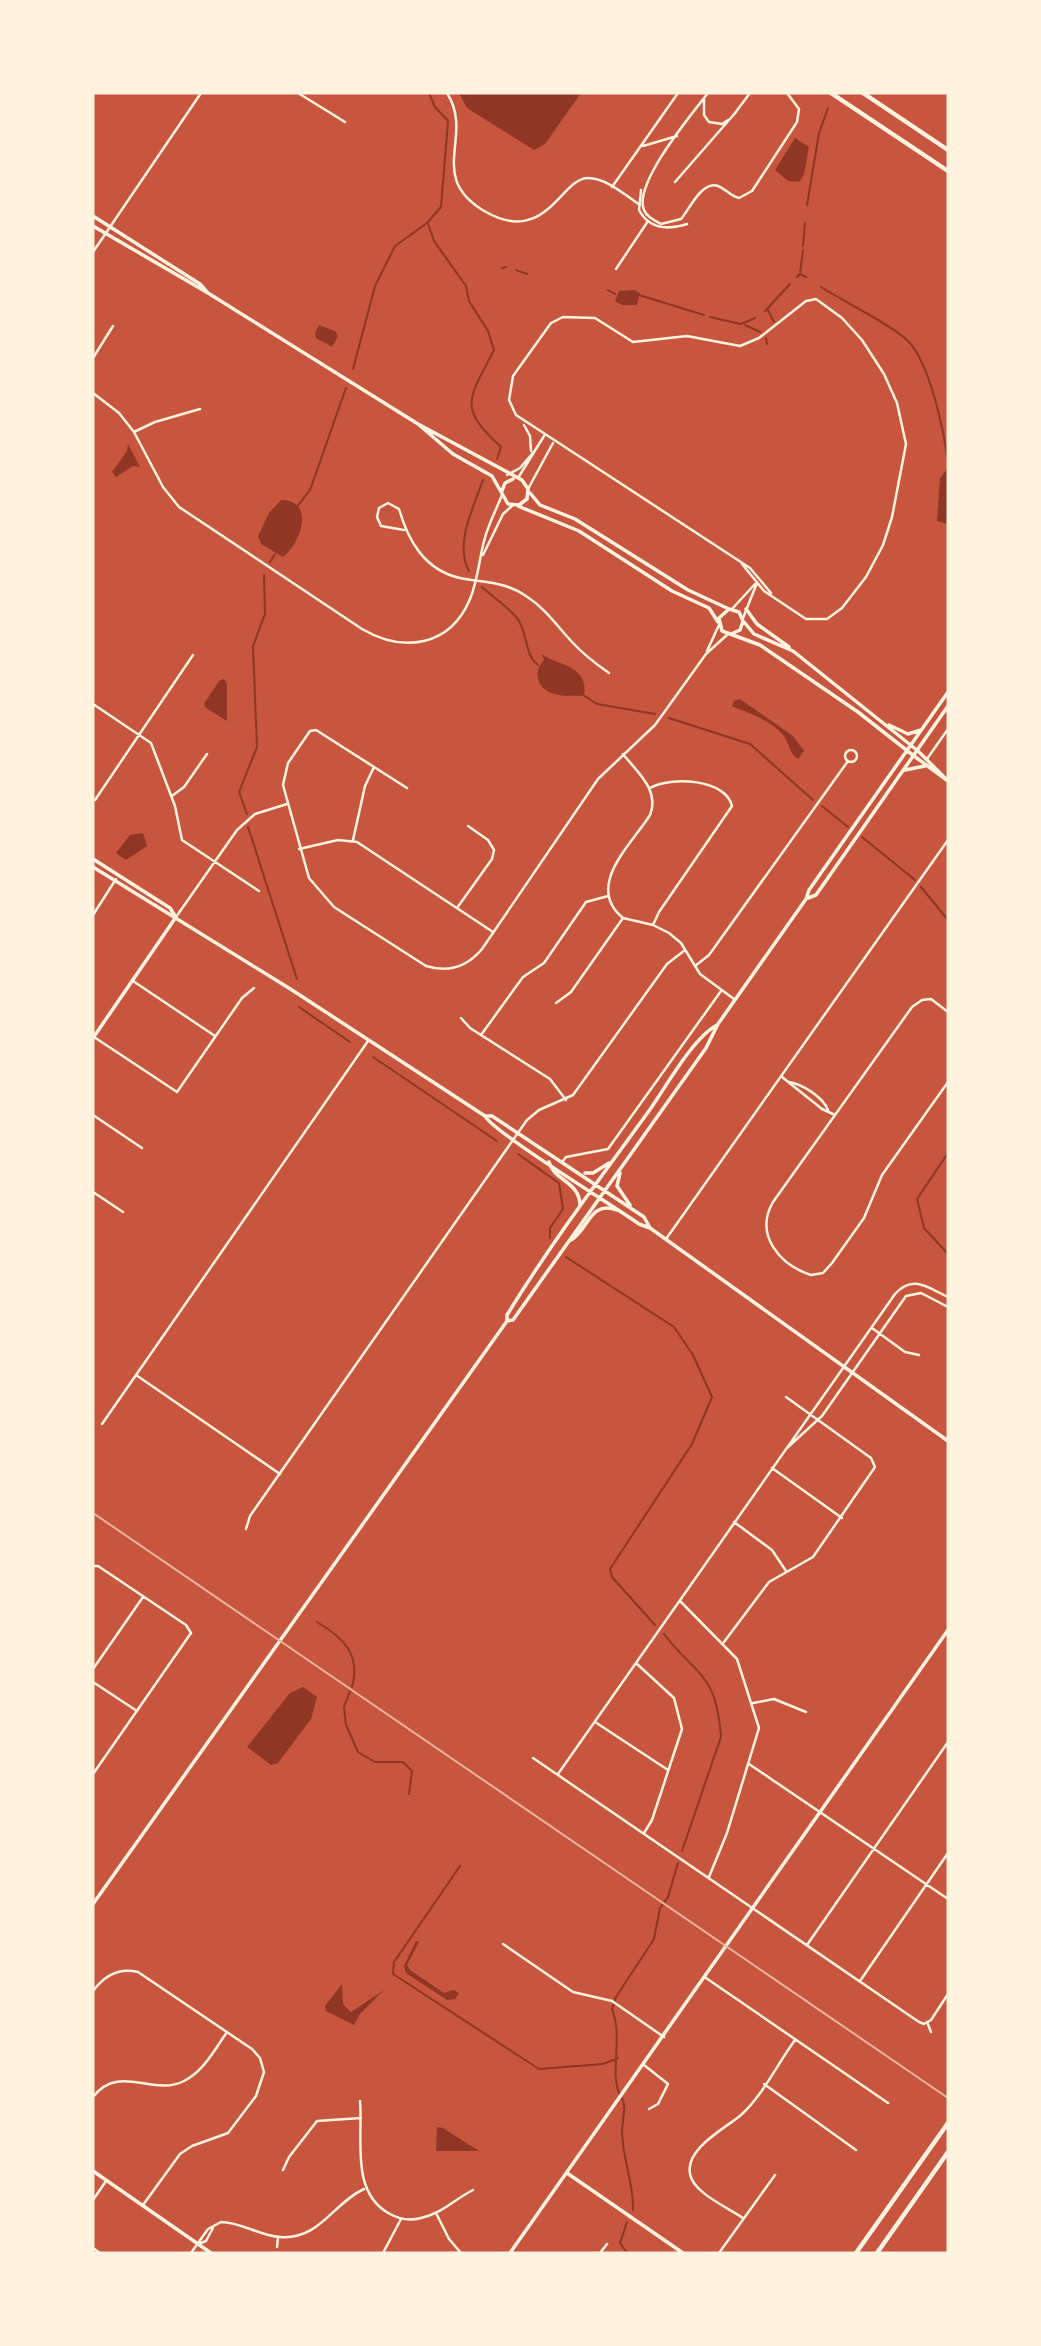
<svg xmlns="http://www.w3.org/2000/svg" width="1041" height="2346" font-family="Signika,sans-serif">
	<style>
		.water { fill: #8f3625 }
		.lines { fill: none; stroke-linecap: round; stroke-linejoin: round }
		.stream { stroke: #8f3625; stroke-width: 2 }
		.minor { stroke: #fff3e0; stroke-width: 2.5 }
		.tertiary { stroke: #fff3e0; stroke-width: 3.5 }
		.secondary { stroke: #fff3e0; stroke-width: 3.5 }
		.motorway { stroke: #fff3e0; stroke-width: 4.5 }
		.rail { stroke: #e9b49f; stroke-width: 2 }
	</style>
	<rect width="100%" height="100%" fill="#c8553d"/>
	<!-- water -->
	<path class="water" d="M459,93H581L545,144L534,150L467,108Z
		M795,138L809,147C806,158 807,174 799,182L788,181L775,170Z
		M634,290L640,293L637,305H622L615,301L619,291Z
		M319,325L335,331L338,336L332,347L316,338L315,333Z
		M128,444L140,467L133,466L116,477L112,472L127,451Z
		M948,468V524L937,521L940,478Z
		M281,500C315,500 302,542 283,557L261,544L258,536L269,513Z
		M542,654C560,667 589,665 584,696C575,695 564,697 555,694C537,690 532,672 544,660Z
		M224,679L227,684V721L206,708L204,704L219,681Z
		M740,699L793,736L804,751L798,759C789,754 790,743 783,735C769,719 750,714 732,706L734,701Z
		M143,833L147,846L126,860L116,853L130,835Z
		M303,1687L317,1697L311,1719L278,1763L271,1765L247,1747L290,1693Z
		M416,1941L419,1942L407,1965L410,1970L444,1993L454,1990L459,1993L455,1999L447,2000L406,1973L404,1966Z
		M342,1984L343,2004L351,2012L384,1990L360,2014L354,2025L326,2011L325,2006Z
		M437,2127L443,2128L479,2151H436Z"/>
	<g class="lines">
		<!-- stream -->
		<path class="stream" d="M807,205L819,133L828,108
			M428,224L434,241L466,286L469,301L488,331L494,350C469,399 457,407 501,447L497,459
			M803,246L805,223
			M502,268L506,267
			M516,270L527,274
			M800,274L803,250
			M797,277L800,274L806,277
			M821,287C841,300 894,326 908,341C930,363 944,432 948,462
			M608,290L615,294
			M639,295L704,315
			M768,310L774,322
			M765,311L790,284
			M710,317L741,324L755,318
			M745,325L760,332
			M766,338L767,344
			M353,369L375,286L395,246L427,223L441,207L448,121L435,107L429,93
			M296,508L310,490L346,388
			M270,562L275,554
			M469,571C454,544 474,506 483,480
			M482,587C493,597 508,607 517,618C528,632 524,655 538,665
			M583,695L597,704L655,714
			M669,718L750,744L813,800
			M822,806L848,827
			M247,814L239,792L257,747L253,646L265,614L264,575
			M248,827L297,979
			M862,837L915,880
			M921,887L948,920
			M299,1007L350,1042
			M373,1057L497,1141
			M948,1153L917,1199L924,1228L948,1254
			M518,1154L559,1183L563,1209L550,1228V1238
			M566,1257L674,1327L693,1355L712,1397L692,1444L610,1569L612,1577L655,1625
			M317,1622C344,1638 361,1655 352,1687
			M664,1634C698,1678 716,1672 721,1737L682,1851
			M350,1691L344,1707L346,1725L358,1752L375,1762H403L412,1771L409,1794
			M460,1866L394,1962L393,1974L539,2069L603,2064L618,2058
			M619,2093C610,2071 623,2037 612,2009L616,1997L654,1939L660,1908L668,1897L678,1863
			M622,2098C627,2107 622,2121 622,2131C622,2158 634,2183 633,2210
			M627,2222L620,2243L627,2253"/>
		<!-- minor -->
		<path class="minor" d="M298,93L345,122
			M447,93C475,137 425,177 486,212C546,246 561,178 588,178C606,178 625,195 640,205
			M708,93C691,115 633,184 644,210C647,217 654,220 661,224L681,219C689,210 702,180 718,186C726,189 730,196 739,198L752,191L797,122L799,109L787,93
			M704,99V115L709,122L722,124L728,120
			M735,113L750,93
			M643,146L677,136
			M675,182L736,112
			M612,187L678,93
			M641,190L639,210C649,229 668,230 687,224
			M93,252L201,93
			M616,269L648,221
			M93,358L113,326
			M93,393L119,413L134,432L163,487L179,507L362,629C403,653 450,647 470,599C478,580 479,560 484,541C488,525 496,510 502,495
			M524,425L530,436L531,451
			M134,432L155,422L200,409
			M507,475L520,468L537,448
			M518,478L544,436
			M528,489L553,443
			M404,530L381,526L377,517L379,508L388,503L399,509C408,540 424,570 460,578C484,583 504,581 526,596C545,608 557,626 572,642C583,654 596,664 609,673
			M483,555L503,514L513,505
			M742,564L764,591L806,619H827L842,608L866,577L883,545L892,517L906,444L897,403L884,374L862,340L842,318L816,299L806,301L759,338L740,346L687,336L633,342L595,318L563,317L551,323L513,376L509,400L516,415L750,568L771,593
			M732,609L755,584
			M743,618L757,583
			M707,651L719,625
			M93,704L151,743L175,806L182,840L259,891
			M845 756a6 6 0 1 1 12 0a6 6 0 1 1-12 0Z
			M623,754C637,772 660,790 650,815C632,844 584,886 623,918L653,925L669,933L681,943L700,974L734,999
			M927,759L948,729
			M407,788L316,730L310,731L288,763L283,785L309,878L334,907L426,966C449,973 467,967 482,949L598,779L655,725L706,654L728,634
			M650,788C671,776 726,779 732,806L659,912L653,925
			M172,796L184,787L207,754
			M95,800L193,655
			M353,840L365,786L374,767
			M299,849L338,840L357,842L493,932
			M457,908L492,859L494,850L488,840L468,826
			M93,915L116,879
			M176,917L237,830L255,814L287,804
			M695,966L709,955L848,761
			M133,981L215,1036
			M556,1003L571,992L623,918
			M948,1012L931,999L922,1000L912,1007L773,1202C754,1235 780,1265 811,1275L823,1273L832,1263L864,1218L882,1175L948,1082
			M461,1018L470,1028L550,1079L566,1100
			M481,1035L523,977L544,963L586,902L608,896
			M94,1037L177,1092L242,998L254,988
			M782,1077L822,1109L835,1115
			M789,1082C802,1084 823,1097 828,1110
			M93,1115L142,1148
			M563,1161L566,1157L608,1149L721,991
			M93,1192L123,1212
			M666,1239L948,840
			M872,1328L905,1352L919,1355
			M136,1375L280,1474
			M102,1424L368,1041
			M787,1448L822,1416L906,1296L921,1293L948,1307
			M772,1468L842,1518
			M734,1522L772,1550L786,1571
			M246,1529L250,1516L527,1120L539,1110L573,1095L667,964L685,950
			M93,1566H98L186,1625L191,1633L93,1774
			M680,1601L737,1659L759,1728L727,1833L709,1877
			M724,1642L769,1582L813,1557L875,1467L871,1458L786,1397
			M636,1663L674,1698L682,1729L652,1820L644,1833
			M93,1669L143,1597
			M93,1682L137,1711
			M753,1703L774,1699L806,1712
			M595,1722L668,1770
			M533,1758L919,2022L924,2024L931,2020L948,1994
			M749,1764L948,1899
			M558,1774L895,1294C913,1274 928,1288 948,1297
			M503,1944L573,1992L612,2001L664,2037
			M807,1945L948,1742
			M706,1978L888,2103
			M860,1981L948,1853
			M93,1991C104,1976 118,1967 138,1972L252,2049L260,2058L264,2072L256,2096L228,2133L192,2146L180,2154L143,2205
			M927,2022L931,2032
			M644,2065L668,2084L658,2104L649,2109
			M764,2084L856,2150
			M93,2097C119,2063 153,2097 184,2081C204,2071 215,2049 227,2032
			M360,2101C363,2139 350,2193 390,2214C399,2219 410,2221 421,2218C441,2214 455,2199 473,2190
			M283,2170L289,2157L317,2121L361,2118
			M93,2200L106,2181
			M436,2213L449,2239L461,2253
			M743,2218C729,2208 693,2193 690,2174C685,2148 726,2128 741,2115C763,2095 778,2063 795,2040
			M198,2244L206,2241L213,2228
			M277,2247L278,2237
			M93,2248L100,2253
			M191,2253L208,2229L221,2222C241,2222 260,2236 280,2237C320,2240 333,2203 364,2189
			M383,2253L401,2219
			M600,2253L607,2244
			M719,2253L775,2175"/>
		<!-- tertiary -->
		<path class="tertiary" d="M918,751L947,780
			M914,756L948,781
			M93,1038L176,917
			M93,2171L211,2253
			M567,2173L683,2253
			M510,2253L948,1630"/>
		<!-- secondary -->
		<path class="secondary" d="M93,216L200,284L207,292
			M93,226L208,293L418,424L522,480L528,489L527,499L519,505L508,504L492,476L453,454L418,424
			M502,491L505,483L513,479
			M530,493L540,505L575,519L688,590L729,609
			M518,506L579,531L672,591L709,608L718,622
			M746,609L757,624L789,647
			M744,622L754,634L793,651L918,751
			M731,634L740,630L743,621L739,612L729,609L719,618L722,631L760,645L858,712L914,756
			M889,725L908,734L921,730
			M905,770L925,766
			M93,859L170,908L175,916
			M93,867L292,990L485,1116H492L644,1217L650,1228
			M808,898L816,895L948,706
			M485,1116C493,1132 614,1206 639,1224L650,1228L948,1441
			M549,1162C554,1181 580,1181 580,1206
			M585,1173H593L609,1163
			M620,1173L617,1186L630,1205
			M571,1240C589,1229 590,1200 617,1210
			M507,1321V1315C551,1243 602,1176 651,1108C667,1085 693,1038 717,1025
			M93,1904L507,1321L513,1320L706,1048L718,1024L806,899L809,890L948,692"/>
		<!-- motorway -->
		<path class="motorway" d="M831,93L948,171
			M863,93L948,150
			M856,2253L948,2123
			M877,2253L948,2152"/>
		<!-- rail -->
		<path class="rail" d="M93,1513L948,2098"/>
	</g>
	<!-- border -->
	<rect width="1041" height="2346" fill="none" stroke="#fff3e0" stroke-width="189"/>
</svg>
